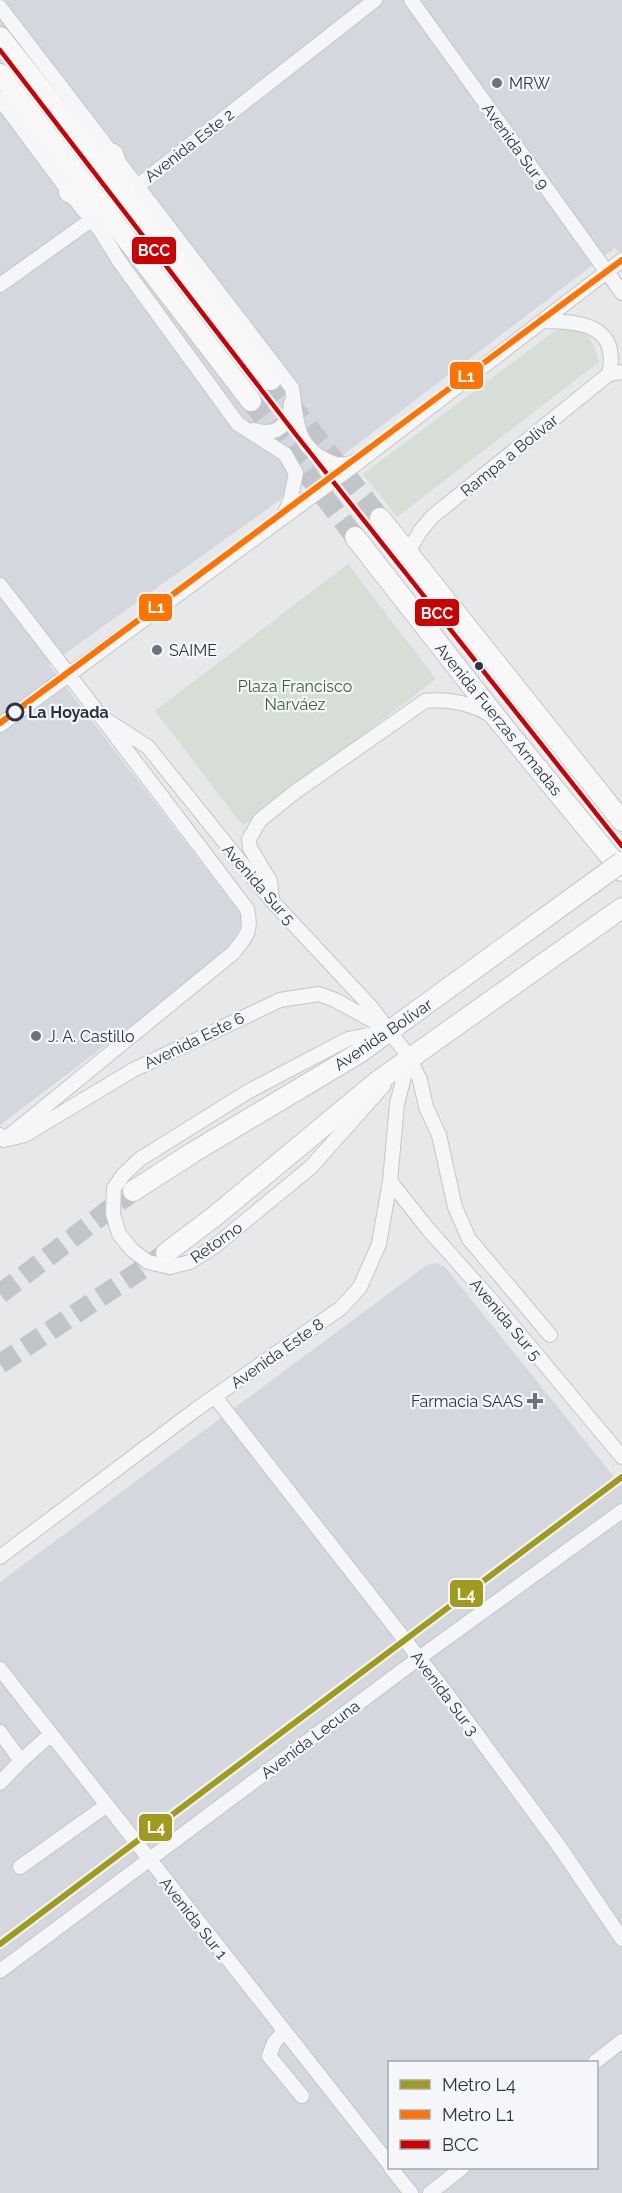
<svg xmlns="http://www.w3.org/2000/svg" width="622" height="2193" font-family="Raleway,sans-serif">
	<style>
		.built { fill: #d4d7dd; fill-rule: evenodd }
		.green { fill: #d6ded6 }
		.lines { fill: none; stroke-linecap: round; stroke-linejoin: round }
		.secondary-tunnel { stroke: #c1c4c9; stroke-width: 20; stroke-dasharray: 20 10; stroke-linecap: butt }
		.minor-casing { stroke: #c4c6c8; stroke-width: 16 }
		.secondary-casing { stroke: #c4c6c8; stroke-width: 22 }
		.minor { stroke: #f5f6f7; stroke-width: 14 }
		.secondary { stroke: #f8f8f8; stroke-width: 20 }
		.secondary-bridge-casing { stroke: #c4c6c8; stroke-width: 22; stroke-linecap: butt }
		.secondary-bridge { stroke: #f8f8f8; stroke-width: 20 }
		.bus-1-casing { stroke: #f4f6f9; stroke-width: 9 }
		.bus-1 { stroke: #cb0000; stroke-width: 4.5 }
		.metro-1-casing { stroke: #f4f6f9; stroke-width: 10 }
		.metro-2-casing { stroke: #f4f6f9; stroke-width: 10 }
		.metro-1 { stroke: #a09b1f; stroke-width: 6 }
		.metro-2 { stroke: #ff7400; stroke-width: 6 }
		.poi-dot { fill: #6c737f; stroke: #f4f6f9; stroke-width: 2 }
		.bus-dot { fill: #2b3445; stroke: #f4f6f9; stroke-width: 2 }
		.stop-dot { fill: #f4f6f9; stroke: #2b3445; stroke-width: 3 }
		.labels { text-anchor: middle; stroke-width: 4.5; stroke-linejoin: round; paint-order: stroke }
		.poi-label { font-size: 16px; fill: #2b3445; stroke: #f4f6f9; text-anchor: start }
		.street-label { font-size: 16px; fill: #2b3445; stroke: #f4f6f9 }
		.park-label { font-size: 16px; fill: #3f6138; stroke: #f4f6f9 }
		.stop-label { font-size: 16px; font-weight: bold; fill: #2b3445; stroke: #f4f6f9; text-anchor: start }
		.line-badge { stroke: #f4f6f9; stroke-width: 2 }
		.badge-label { font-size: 16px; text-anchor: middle; font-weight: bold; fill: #fff }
	</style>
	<rect width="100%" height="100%" fill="#e6e8ea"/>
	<!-- built -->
	<path class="built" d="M0,0H622V257L615,248L347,452L49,665L242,916V922L232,946L218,960L0,1125Z
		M436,1263L445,1267L622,1487V2193H0V1582L427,1265ZM390,2062H596V2168H390Z"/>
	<!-- green -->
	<path class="green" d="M563,325C586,328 594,340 599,362L397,517L363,474Z
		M348,564L436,679L243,826L155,711Z"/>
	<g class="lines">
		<!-- secondary-tunnel -->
		<path class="secondary-tunnel" d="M271,380L380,518
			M251,401L355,537
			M0,1294L133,1191
			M0,1364L165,1254"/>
		<!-- minor casing -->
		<g class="minor-casing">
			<path id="minor" d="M411,0L622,293
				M0,7L292,388C297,418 294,445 326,460C336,466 347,466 357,460
				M0,99L69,192L100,230L119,261L238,424L285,454L296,473L290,502L283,516
				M0,285L126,195L375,0
				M543,321C580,321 620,325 609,374
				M254,430C276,437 290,425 291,403
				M407,553L421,530L433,516L609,374L622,372
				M0,585C83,692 165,801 247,909C252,931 247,936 233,953L4,1140L0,1135
				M103,718L148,747L272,901L371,1007L409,1057L420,1080L426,1107L439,1135L455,1207L469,1239L550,1335
				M0,725L356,464L622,260
				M272,901L270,881L250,848L249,839L260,820L295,792L425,701C446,698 478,704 494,718
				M383,1032L348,1039L249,1091L140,1159L124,1174L114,1188L113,1214L119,1234L132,1250L148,1262L170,1267L190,1262L215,1246L311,1167L384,1085
				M8,1139L25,1135L133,1070L280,1000L319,994L335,1000L386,1028
				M390,1181L428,1229L492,1301L622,1457
				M215,1397L441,1686L559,1846L622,1939
				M0,1557L198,1408L341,1308L360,1287L379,1244L390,1181L397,1104L409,1057
				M0,1669L390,2165
				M0,1732L21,1761
				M0,1783L21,1761L51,1734
				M20,1867L107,1805
				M0,1971L419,1658L622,1511
				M284,2031L274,2043L269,2056L302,2096
				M595,2062L622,2041
				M391,2168L411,2193
				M430,2193L462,2168"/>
		</g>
		<!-- secondary casing -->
		<g class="secondary-casing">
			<path id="secondary" d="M0,37L271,380
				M0,74L251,401
				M113,154L123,187
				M69,192L101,208
				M380,518L622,821
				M355,537L503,726L622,871
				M133,1191L192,1153L359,1053L608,872
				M166,1253L215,1216L378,1081L622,908"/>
		</g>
		<!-- minor -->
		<use href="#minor" class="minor"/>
		<!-- secondary -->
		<use href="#secondary" class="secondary"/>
		<!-- secondary-bridge casing -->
		<g class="secondary-bridge-casing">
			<path id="secondary-bridge" d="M608,872L622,862"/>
		</g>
		<!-- secondary-bridge -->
		<use href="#secondary-bridge" class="secondary-bridge"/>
		<!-- bus-1 casing -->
		<g class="bus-1-casing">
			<path id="bus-1" d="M0,50L297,436L622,846"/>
		</g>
		<!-- bus-1 -->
		<use href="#bus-1" class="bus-1"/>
		<!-- metro-1 casing -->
		<g class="metro-1-casing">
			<path id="metro-1" d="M0,1944L622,1477"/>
		</g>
		<!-- metro-2 casing -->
		<g class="metro-2-casing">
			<path id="metro-2" d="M0,723L622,260"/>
		</g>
		<!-- metro-1 -->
		<use href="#metro-1" class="metro-1"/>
		<!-- metro-2 -->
		<use href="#metro-2" class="metro-2"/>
	</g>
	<!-- markers -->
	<g class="poi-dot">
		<circle cx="497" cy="83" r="6"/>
		<circle cx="157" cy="650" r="6"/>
		<circle cx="36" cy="1036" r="6"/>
		<path d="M532 1392h6v6h6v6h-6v6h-6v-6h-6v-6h6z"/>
	</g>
	<circle class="bus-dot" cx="479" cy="666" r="5"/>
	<circle class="stop-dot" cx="15" cy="712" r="8"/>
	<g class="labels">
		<!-- poi labels -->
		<g class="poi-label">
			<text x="509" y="89">MRW</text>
			<text x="169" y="656">SAIME</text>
			<text x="48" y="1042">J. A. Castillo</text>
			<text x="523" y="1407" text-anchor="end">Farmacia SAAS</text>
		</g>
		<!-- street labels -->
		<g class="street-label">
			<text transform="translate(189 145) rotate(-38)" y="6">Avenida Este 2</text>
			<text transform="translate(516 146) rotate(54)" y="6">Avenida Sur 9</text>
			<text transform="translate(509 455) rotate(-39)" y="6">Rampa a Bolívar</text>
			<text transform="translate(499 719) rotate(51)" y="6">Avenida Fuerzas Armadas</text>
			<text transform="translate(259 884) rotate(49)" y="6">Avenida Sur 5</text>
			<text transform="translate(383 1034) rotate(-34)" y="6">Avenida Bolívar</text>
			<text transform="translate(194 1040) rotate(-26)" y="6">Avenida Este 6</text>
			<text transform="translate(216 1242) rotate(-35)" y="6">Retorno</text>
			<text transform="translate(506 1319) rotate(50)" y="6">Avenida Sur 5</text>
			<text transform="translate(277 1353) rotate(-35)" y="6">Avenida Este 8</text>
			<text transform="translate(445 1693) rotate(53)" y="6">Avenida Sur 3</text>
			<text transform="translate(310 1739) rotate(-37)" y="6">Avenida Lecuna</text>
			<text transform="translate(194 1918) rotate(52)" y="6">Avenida Sur 1</text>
		</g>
		<!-- park labels -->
		<g class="park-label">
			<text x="295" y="692">Plaza Francisco<tspan x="295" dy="18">Narváez</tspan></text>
		</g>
		<!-- stop labels -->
		<g class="stop-label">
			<text x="28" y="718">La Hoyada</text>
		</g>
	</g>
	<g class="line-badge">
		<rect x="131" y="236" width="46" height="29" rx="6" fill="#cb0000"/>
		<rect x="449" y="361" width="35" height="29" rx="6" fill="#ff7400"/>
		<rect x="138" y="593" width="35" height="29" rx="6" fill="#ff7400"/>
		<rect x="414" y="598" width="46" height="29" rx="6" fill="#cb0000"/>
		<rect x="449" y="1579" width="35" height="29" rx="6" fill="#a09b1f"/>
		<rect x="138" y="1813" width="35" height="29" rx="6" fill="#a09b1f"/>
	</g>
	<g class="badge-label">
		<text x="154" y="256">BCC</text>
		<text x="466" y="382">L1</text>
		<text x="156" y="613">L1</text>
		<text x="437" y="619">BCC</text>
		<text x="466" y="1600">L4</text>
		<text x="156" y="1833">L4</text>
	</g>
	<!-- legend -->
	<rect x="388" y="2061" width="210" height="108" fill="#f4f6f9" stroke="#a4a8b1" stroke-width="1.5"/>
	<rect x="400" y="2080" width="30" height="9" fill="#a09b1f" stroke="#a4a8b1" stroke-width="1.5"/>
	<text x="442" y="2091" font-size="18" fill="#2b3445">Metro L4</text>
	<rect x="400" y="2110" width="30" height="9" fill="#ff7400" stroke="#a4a8b1" stroke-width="1.5"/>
	<text x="442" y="2121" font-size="18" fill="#2b3445">Metro L1</text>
	<rect x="400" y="2140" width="30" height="9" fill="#cb0000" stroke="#a4a8b1" stroke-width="1.5"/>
	<text x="442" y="2151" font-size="18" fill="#2b3445">BCC</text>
</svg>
